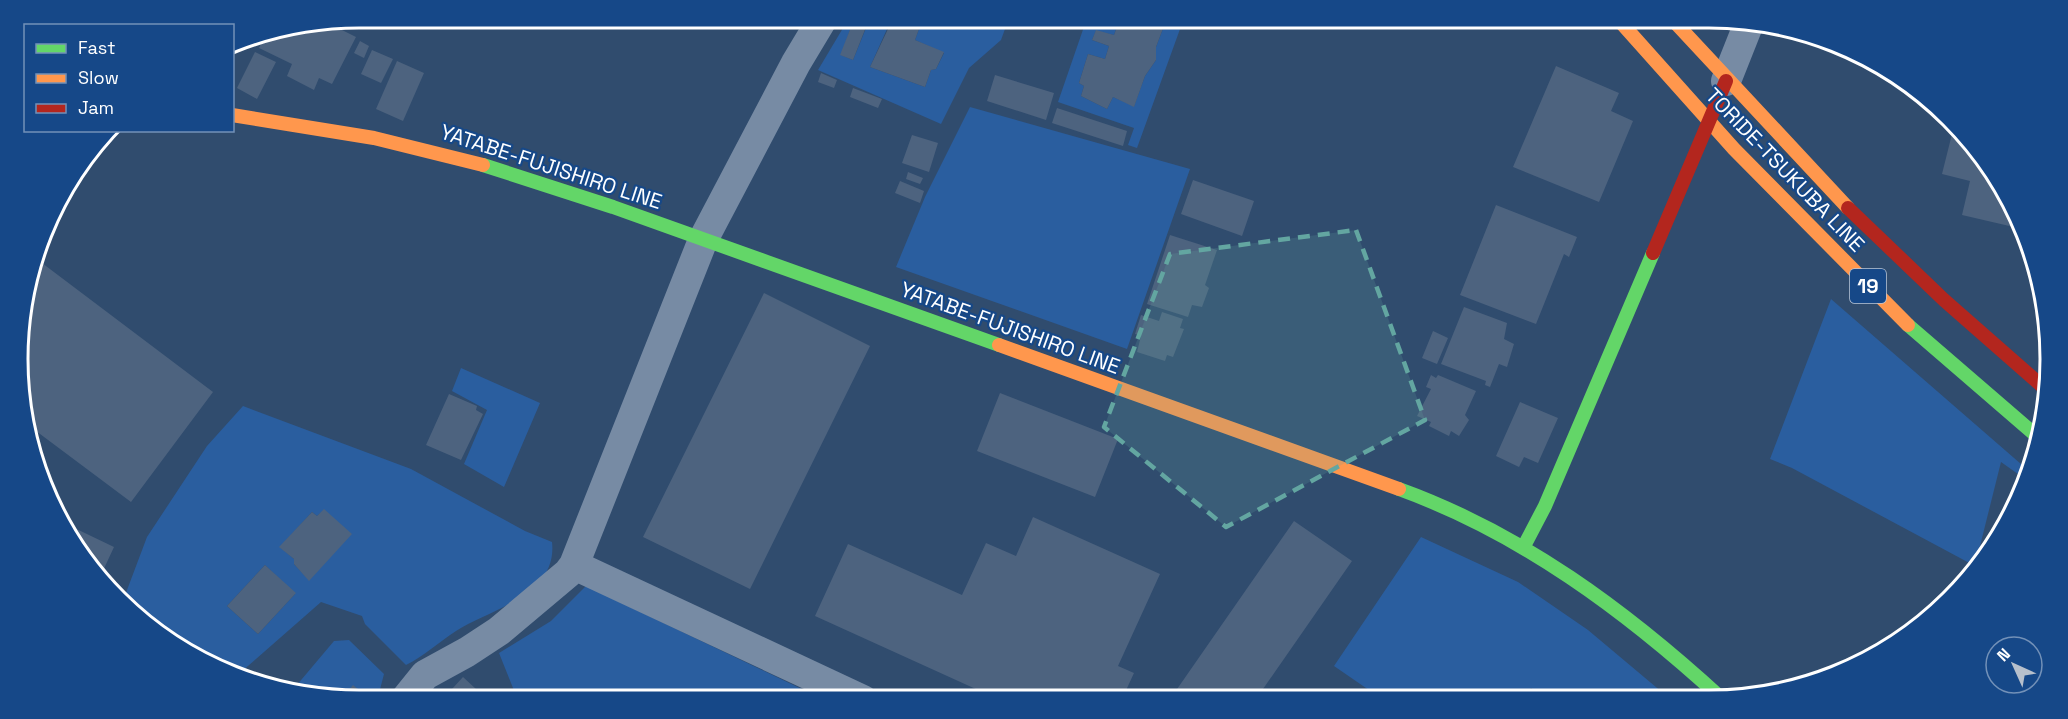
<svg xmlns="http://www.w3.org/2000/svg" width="2068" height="719" font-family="'Space Grotesk',sans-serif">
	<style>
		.green { fill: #2a5e9f; fill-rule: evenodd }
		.building { fill: #4d637f }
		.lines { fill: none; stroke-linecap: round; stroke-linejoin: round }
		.street { stroke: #778ba4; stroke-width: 30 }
		.fast { stroke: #63d668; stroke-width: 14 }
		.slow { stroke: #ff974d; stroke-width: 14 }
		.jam { stroke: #b3261e; stroke-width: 14 }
		.marked { fill: #63a6a1; fill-opacity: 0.2; stroke: #63a6a1; stroke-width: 4.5; stroke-dasharray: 12 8; stroke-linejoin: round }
		.labels { text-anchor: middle; stroke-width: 4.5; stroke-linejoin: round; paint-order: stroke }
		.shield { fill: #164888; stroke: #b9c8db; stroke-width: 1.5 }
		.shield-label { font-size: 20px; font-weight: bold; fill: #fff }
		.street-label { font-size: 21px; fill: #fff; stroke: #164888 }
		.rim { fill: none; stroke: #fff; stroke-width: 3 }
	</style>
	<rect width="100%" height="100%" fill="#304c6e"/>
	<!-- green -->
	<path class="green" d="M849,18H896L887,29L870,67L925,87L931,70L936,69L944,53L915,40L923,18H938L953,24L955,18H1009L1001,40L969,68L941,124L818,70ZM853,22L866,28L853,60L841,55Z
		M1087,18H1103L1118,24L1114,35L1096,31L1092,40L1109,46L1105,59L1088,54L1079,83L1084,86L1081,96L1107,109L1113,97L1134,106L1145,76L1156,60V47L1167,18H1184L1137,148L1128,145L1134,128L1058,102Z
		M970,107L1190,169L1127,349L896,267L925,197Z
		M1831,299L2029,471L2025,479L2001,462L1975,566L1792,468L1770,459Z
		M461,368L540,403L504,487L464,464L487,410L452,391Z
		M243,406L411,469L525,531L552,542C558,595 491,609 456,631C439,642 424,656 406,665L365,624L362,616L321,602L241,672L275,690L169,643L124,598L147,537L207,446ZM324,510L309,580L294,564V559L280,547L312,512L317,516ZM265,565L295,594L258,634L227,606Z
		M1421,537L1518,582L1588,630L1669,698H1545L1531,688L1523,699H1382L1334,666Z
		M586,586L810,693L806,700L535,701L515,693L499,653L551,621Z
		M349,640L384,674L377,701L291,692L334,641Z"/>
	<!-- building -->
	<path class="building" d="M896,18H923L915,40L944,52L936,69L931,70L925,87L870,67L888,29Z
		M1103,18H1167L1156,47V60L1145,76L1134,107L1113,97L1107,109L1081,96L1084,86L1079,83L1088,54L1105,59L1109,46L1092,40L1096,30L1114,35L1118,24Z
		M853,22L866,27L853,60L840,55Z
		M330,24L356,37L332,84L319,78L314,90L287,76L292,64L259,48L264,37Z
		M360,41L369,46L364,58L354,53Z
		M372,50L393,59L381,83L361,74Z
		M255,52L276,62L257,99L237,88Z
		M397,61L424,73L403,121L376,109Z
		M1556,66L1619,93L1611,111L1633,121L1599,202L1513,167Z
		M821,73L837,80L834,88L818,82Z
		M995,75L1054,93L1046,120L987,101Z
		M853,88L882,99L878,108L850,97Z
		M1057,108L1127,131L1123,146L1052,123Z
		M1953,130L2004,188L2018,228L1962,215L1970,181L1942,174Z
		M912,135L938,143L929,172L902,163Z
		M908,172L923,178L920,184L906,179Z
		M1193,180L1254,201L1242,236L1181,214Z
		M900,181L924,191L920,203L895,193Z
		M1496,205L1577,237L1569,257L1564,254L1536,324L1460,295Z
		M1170,235L1217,250L1205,285L1209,288L1202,307L1192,305L1188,317L1147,304Z
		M38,260L213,392L131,502L28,425L21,315Z
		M764,293L870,346L750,589L643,537Z
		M1464,307L1507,323L1504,339L1514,344L1507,367L1499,364L1490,387L1485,385L1486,381L1441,364Z
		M1162,312L1183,319L1180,328L1184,329L1173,357L1167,355L1165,361L1137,352L1141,336L1135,334L1141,315L1159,321Z
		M1433,331L1448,338L1437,364L1422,358Z
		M1431,375L1436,378L1438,375L1476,391L1465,415L1469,420L1459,436L1451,431L1449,436L1429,426L1431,422L1417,416L1431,389L1426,387Z
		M1000,393L1118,439L1095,497L977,451Z
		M449,394L477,406L476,410L483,414L461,460L426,445Z
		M1520,402L1558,418L1538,463L1524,457L1519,467L1496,456Z
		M324,509L352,534L309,581L294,564V559L279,547L312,512L317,516Z
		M1033,517L1160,574L1118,666L1134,673L1122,699L1000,700L815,616L848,544L962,595L986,543L1016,556Z
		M1294,521L1352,561L1256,699H1186L1175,692Z
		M64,523L114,547L101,575L76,550Z
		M265,565L296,593L258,634L227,606Z
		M463,677L489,701H433L437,698L441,701Z
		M353,685L372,701L341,699Z"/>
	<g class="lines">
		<!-- street -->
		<path class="street" d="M1726,81L1749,23
			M574,565L863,700
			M404,701L425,675L467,652L499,631L568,573L574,565L703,240L796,63L823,18"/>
		<!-- fast -->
		<path class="fast" d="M483,165L613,207L999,345
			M1908,325L2039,438
			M1399,489C1521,533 1626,611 1721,698
			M1523,548L1545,506L1653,253"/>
		<!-- slow -->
		<path class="slow" d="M1617,18L1734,149L1908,325
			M1671,18L1848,208
			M232,115L374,138L483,165
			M999,345L1399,489"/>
		<!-- jam -->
		<path class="jam" d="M1848,208L1944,300L2042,386
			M1653,253L1726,81"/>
	</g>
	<!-- marked area -->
	<path class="marked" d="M1356,230L1425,420L1226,527L1104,427L1170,254Z"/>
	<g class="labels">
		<!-- shield labels -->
		<rect class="shield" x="1850" y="269" width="36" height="34" rx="4.5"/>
		<g class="shield-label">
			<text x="1868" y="293">19</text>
		</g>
		<!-- street labels -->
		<g class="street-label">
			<text transform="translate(551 167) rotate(18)" y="7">YATABE-FUJISHIRO LINE</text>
			<text transform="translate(1785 170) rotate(46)" y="7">TORIDE-TSUKUBA LINE</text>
			<text transform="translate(1010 328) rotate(20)" y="7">YATABE-FUJISHIRO LINE</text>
		</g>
	</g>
	<!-- crop -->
	<path d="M0 0H2068V719H0ZM359 28H1709A331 331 0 0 1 2040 359V359A331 331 0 0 1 1709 690H359A331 331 0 0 1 28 359V359A331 331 0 0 1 359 28Z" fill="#164888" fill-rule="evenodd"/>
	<path class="rim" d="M359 28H1709A331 331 0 0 1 2040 359V359A331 331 0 0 1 1709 690H359A331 331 0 0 1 28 359V359A331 331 0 0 1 359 28Z"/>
	<!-- legend -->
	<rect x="24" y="24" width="210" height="108" fill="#164888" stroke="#7391b8" stroke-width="1.5"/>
	<rect x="36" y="44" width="30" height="9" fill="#63d668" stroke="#7391b8" stroke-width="1.5"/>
	<text x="78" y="54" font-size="18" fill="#ffffff">Fast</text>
	<rect x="36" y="74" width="30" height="9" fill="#ff974d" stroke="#7391b8" stroke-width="1.5"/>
	<text x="78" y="84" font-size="18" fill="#ffffff">Slow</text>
	<rect x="36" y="104" width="30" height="9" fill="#b3261e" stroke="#7391b8" stroke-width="1.5"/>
	<text x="78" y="114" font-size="18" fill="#ffffff">Jam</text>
	<!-- north arrow -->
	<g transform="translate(2014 665) rotate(315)"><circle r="28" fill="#164888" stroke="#7391b8" stroke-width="1.5"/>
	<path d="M0-4.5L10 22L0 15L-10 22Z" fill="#b7c0cc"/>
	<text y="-9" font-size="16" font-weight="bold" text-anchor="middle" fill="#ffffff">N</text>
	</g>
</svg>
